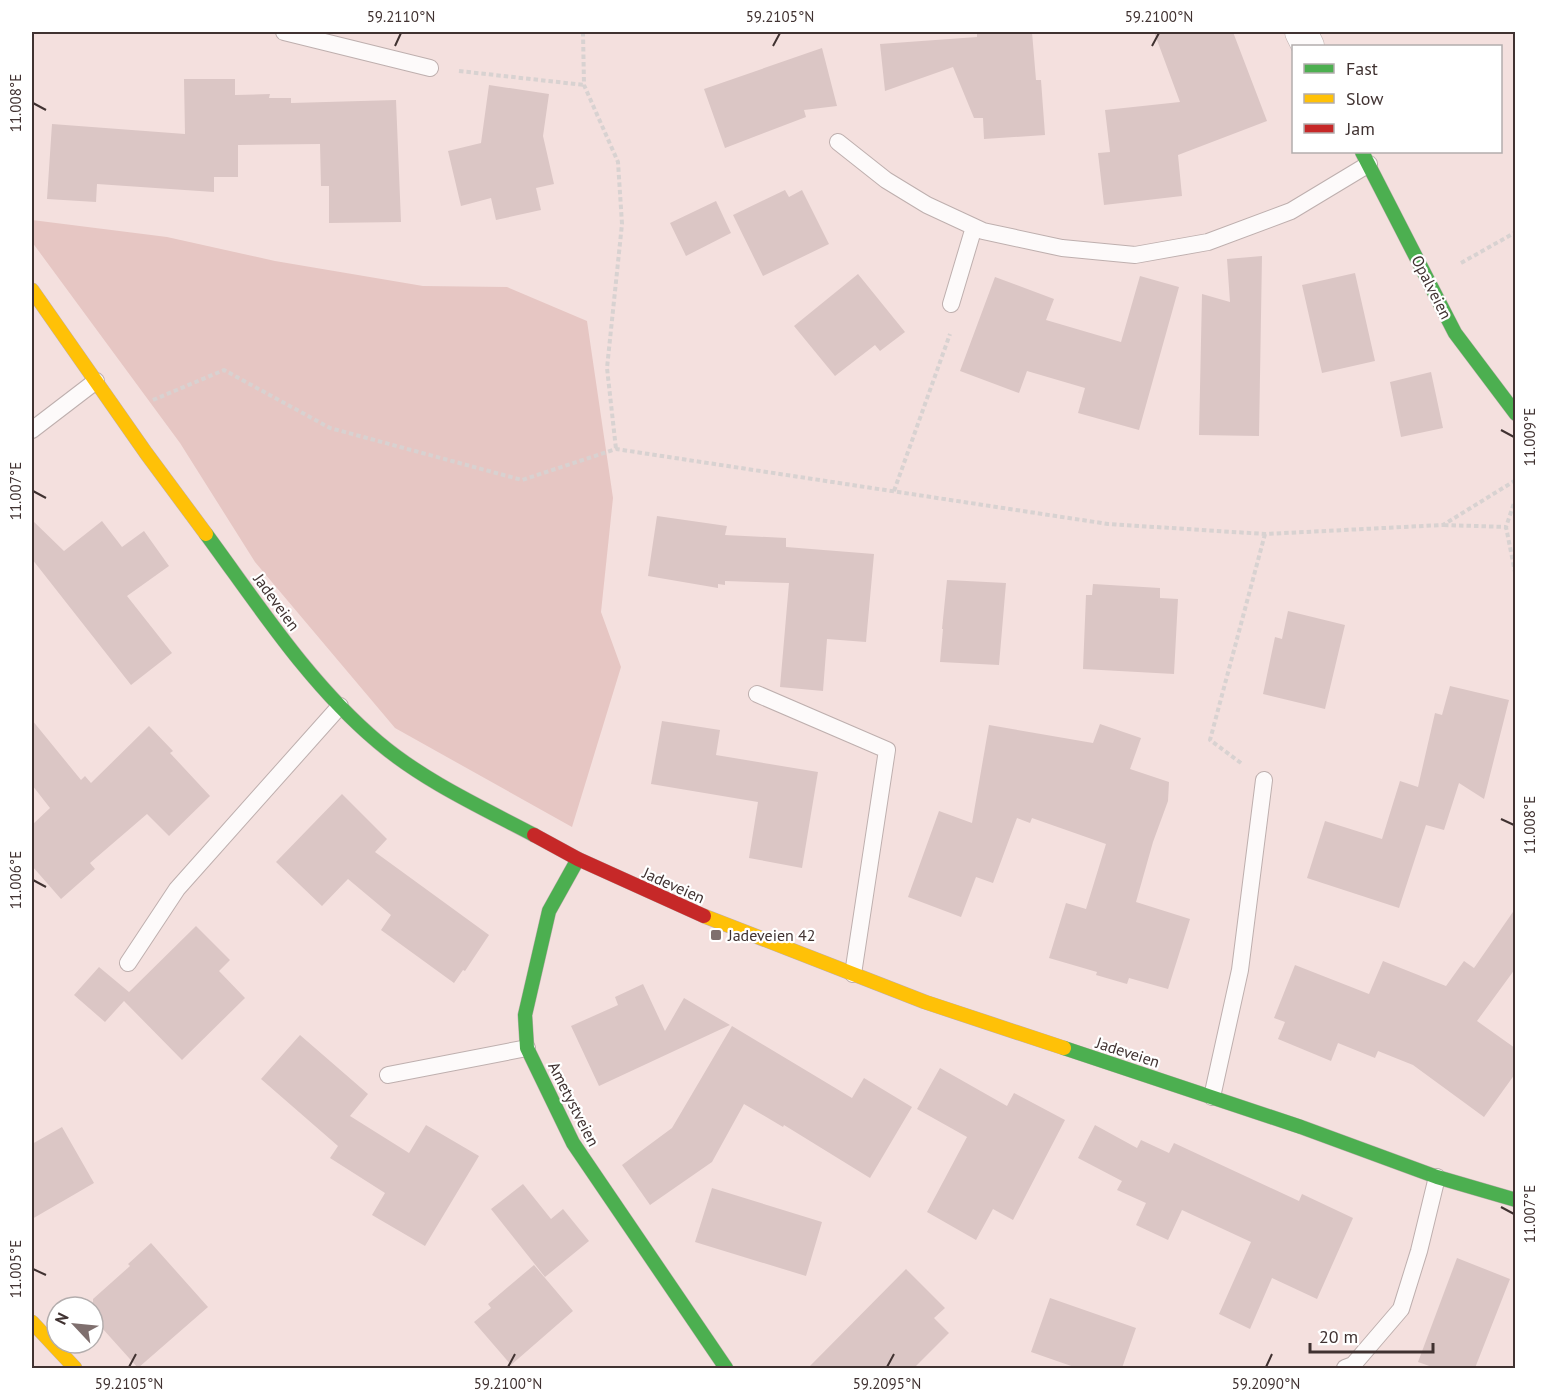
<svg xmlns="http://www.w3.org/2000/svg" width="1547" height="1400" font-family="'PT Sans',sans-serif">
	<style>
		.green { fill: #e6c6c3 }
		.building { fill: #dbc6c5 }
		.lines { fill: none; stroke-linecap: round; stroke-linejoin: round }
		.lane-casing { stroke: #beafae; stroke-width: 18 }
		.street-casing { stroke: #beafae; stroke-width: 33 }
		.fast-casing { stroke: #beafae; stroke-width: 15 }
		.slow-casing { stroke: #beafae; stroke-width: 15 }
		.jam-casing { stroke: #beafae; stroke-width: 15 }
		.path { stroke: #d8d2d1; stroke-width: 4; stroke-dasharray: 4.5 3; stroke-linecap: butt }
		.lane { stroke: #fdfafa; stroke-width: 16 }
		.street { stroke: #fdfafa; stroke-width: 32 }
		.fast { stroke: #4caf50; stroke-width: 14 }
		.slow { stroke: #ffc107; stroke-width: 14 }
		.jam { stroke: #c62828; stroke-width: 14 }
		.ticks { fill: none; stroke: #403231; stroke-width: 2 }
		.poi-dot { fill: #7f6f6e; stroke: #fff; stroke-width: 2 }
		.labels { text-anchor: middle; stroke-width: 4.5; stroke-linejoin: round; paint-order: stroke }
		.street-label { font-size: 16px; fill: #403231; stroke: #fff }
		.poi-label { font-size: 16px; fill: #403231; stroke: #fff; text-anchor: start }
		.neatline { fill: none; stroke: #403231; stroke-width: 2 }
		.ticks-label { font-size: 15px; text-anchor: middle; fill: #403231 }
	</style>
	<rect width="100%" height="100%" fill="#f4e0de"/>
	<!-- green -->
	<path class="green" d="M32,220L167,237L275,261L423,286L507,287L587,321L613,498L601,612L621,667L572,827L395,728L255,562L180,443L32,242Z"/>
	<!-- building -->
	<path class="building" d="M994,32H1032L1036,80H1041L1045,135L984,139L983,118H974L953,67L885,91L880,44L977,37V33Z
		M1154,32H1233L1267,121L1178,155L1182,196L1104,205L1098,153L1110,152L1105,110L1180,102Z
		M822,48L837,106L804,110L806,117L725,148L704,89Z
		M184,79H235V95L270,94L269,98H291V103L396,100L401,222L329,223V186H321L320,144L238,145V177H214V192L97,184L96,202L47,199L52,124L185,134Z
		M489,85L549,94L543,136L554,184L536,188L541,210L496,220L491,198L461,206L448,151L481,143Z
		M785,190L789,197L802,190L829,244L763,276L733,215Z
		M716,201L731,233L686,256L670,223Z
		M1262,256L1259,436L1199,435L1202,294L1230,302L1227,259Z
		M1355,273L1375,361L1322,373L1302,285Z
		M858,274L905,332L880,351L875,345L835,376L794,326Z
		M1140,276L1179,287L1139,430L1078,413L1085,388L1027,371L1019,393L960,371L995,277L1054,299L1046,320L1121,342Z
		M1431,372L1443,428L1401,437L1390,382Z
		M657,516L727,526L725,535L786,538V547L874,554L866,642L827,639L823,691L780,687L789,583L725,581V585L718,584V588L648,576Z
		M32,520L64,551L102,521L122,547L144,531L169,566L127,596L172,653L131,685L32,559Z
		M947,580L1006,583L999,665L940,662L943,629H942Z
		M1093,584L1160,588V598L1178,599L1174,674L1083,669L1086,595H1092Z
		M1288,611L1345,625L1325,709L1263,694L1275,637L1282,639Z
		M1450,686L1509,700L1484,799L1459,783L1444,830L1426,825L1399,908L1307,878L1325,821L1382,839L1400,781L1418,787L1435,713L1442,715Z
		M32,720L81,780L85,776L91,783L149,726L173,751L170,753L210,796L169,836L147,814L90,863L95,869L61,899L32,866V825L50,808L32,785Z
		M662,721L720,730L716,755L818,772L802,868L749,858L758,802L651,784Z
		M1100,724L1141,738L1130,769L1169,782L1168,801L1153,842L1136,902L1190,919L1168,989L1129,978L1127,984L1096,975L1097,972L1049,958L1066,903L1086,909L1106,844L1032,818L1030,823L1017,818L993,883L976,877L961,917L908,897L939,811L972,823L989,725L1093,743Z
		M342,794L387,839L375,852L489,935L465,971L463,970L454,983L381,930L391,915L348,879L322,906L276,862Z
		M1515,909V969L1477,1021L1515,1048V1074L1484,1117L1413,1065L1378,1051L1375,1058L1338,1043L1331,1061L1278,1039L1285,1022L1274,1018L1295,965L1369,994L1383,961L1446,986L1464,961L1474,968Z
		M196,926L230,960L219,971L245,998L182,1060L124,1001L105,1022L74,995L99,967L129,992Z
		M643,984L665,1031L684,998L730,1025L599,1086L571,1026L618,1005L615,997Z
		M732,1026L852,1098L864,1078L912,1107L870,1178L784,1125L783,1127L744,1104L712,1162L650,1205L622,1165L672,1128Z
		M300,1035L368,1094L350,1116L409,1153L426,1125L479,1156L425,1246L372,1215L385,1193L330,1158L338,1146L261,1079Z
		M940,1068L1007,1106L1014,1093L1065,1120L1013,1220L993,1209L976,1240L927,1212L967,1137L917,1109Z
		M1095,1125L1137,1148L1141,1140L1169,1153L1174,1143L1299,1201L1302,1194L1353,1218L1317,1299L1272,1278L1250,1329L1219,1314L1251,1242L1182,1210L1168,1240L1136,1225L1146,1203L1117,1190L1122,1181L1078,1158Z
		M62,1127L94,1183L32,1219V1144Z
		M523,1184L551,1219L563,1209L589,1241L545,1277L491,1209Z
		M712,1188L822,1222L806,1276L695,1242Z
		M151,1243L208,1307L138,1368L93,1318V1299L130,1266L128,1264Z
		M1457,1258L1510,1279L1475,1368H1435L1418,1362Z
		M534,1265L573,1311L511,1365L474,1322L491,1308L488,1304Z
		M906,1269L945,1308L934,1318L949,1333L914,1368H808Z
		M1050,1298L1136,1328L1122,1368H1077L1031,1352Z"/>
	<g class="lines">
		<!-- lane casing -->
		<g class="lane-casing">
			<path id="lane" d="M284,32L430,68
				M838,142L886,180L927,205L983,231L1062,248L1135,255L1208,242L1291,211L1369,164
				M951,304L974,227
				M32,430L96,381
				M757,694L887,750L853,974
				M128,963L177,889L340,706
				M388,1075L527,1048
				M1212,1097L1240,970L1264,780
				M1345,1368L1353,1365L1401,1309L1419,1251L1437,1177"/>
		</g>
		<!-- street casing -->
		<g class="street-casing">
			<path id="street" d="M1301,32L1308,46"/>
		</g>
		<!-- fast casing -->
		<g class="fast-casing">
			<path id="fast" d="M1362,152L1455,333L1516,414
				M206,534C259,606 309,684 378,742C424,781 481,807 534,835
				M578,859L549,911L525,1015L527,1048L573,1143L726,1368
				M1064,1048L1301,1127L1437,1177L1516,1200"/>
		</g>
		<!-- slow casing -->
		<g class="slow-casing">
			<path id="slow" d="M32,290L146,453L206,534
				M704,916L925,1002L1064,1048
				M32,1322L75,1368"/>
		</g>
		<!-- jam casing -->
		<g class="jam-casing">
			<path id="jam" d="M534,835L578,859L704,916"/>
		</g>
		<!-- path -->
		<path class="path" d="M583,32L584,85L618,162L622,224L607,368L616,449
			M459,71L584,85
			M1461,263L1516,232
			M153,400L224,370L330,428L522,480L616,449L1108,524L1265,534L1443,525L1516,480
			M894,491L950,334
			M1516,497L1506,527L1516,577
			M1444,525L1506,527
			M1241,763L1210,740L1265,534"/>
		<!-- lane -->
		<use href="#lane" class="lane"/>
		<!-- street -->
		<use href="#street" class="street"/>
		<!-- fast -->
		<use href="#fast" class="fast"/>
		<!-- slow -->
		<use href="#slow" class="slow"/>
		<!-- jam -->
		<use href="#jam" class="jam"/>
	</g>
	<!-- ticks -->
	<path class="ticks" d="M395,46L401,33M773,46L780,33M1152,46L1159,33M33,103L46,110M1501,430L1514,437M33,491L46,498M1501,819L1514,825M33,880L46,887M1501,1207L1514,1214M33,1269L46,1275M129,1367L136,1354M508,1367L515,1354M887,1367L894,1354M1266,1367L1272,1354"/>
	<!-- markers -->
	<rect class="poi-dot" x="710" y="929" width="12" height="12" rx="3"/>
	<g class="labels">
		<!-- street labels -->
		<g class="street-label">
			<text transform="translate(1432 287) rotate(63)" y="6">Opalveien</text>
			<text transform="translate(277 602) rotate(54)" y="6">Jadeveien</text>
			<text transform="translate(674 885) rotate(24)" y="6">Jadeveien</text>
			<text transform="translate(1128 1052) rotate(18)" y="6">Jadeveien</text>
			<text transform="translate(574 1104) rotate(63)" y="6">Ametystveien</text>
		</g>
		<!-- poi labels -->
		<g class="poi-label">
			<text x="728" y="941">Jadeveien 42</text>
		</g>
	</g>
	<!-- border -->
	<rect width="1547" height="1400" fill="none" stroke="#ffffff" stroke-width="66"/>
	<!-- legend -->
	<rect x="1292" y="45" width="210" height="108" fill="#ffffff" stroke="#b3adad" stroke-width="1.5"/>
	<rect x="1304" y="64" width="30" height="9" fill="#4caf50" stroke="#b3adad" stroke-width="1.5"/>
	<text x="1346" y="75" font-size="18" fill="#403231">Fast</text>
	<rect x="1304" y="94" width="30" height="9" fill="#ffc107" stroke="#b3adad" stroke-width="1.5"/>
	<text x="1346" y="105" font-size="18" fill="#403231">Slow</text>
	<rect x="1304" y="124" width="30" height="9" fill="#c62828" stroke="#b3adad" stroke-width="1.5"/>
	<text x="1346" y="135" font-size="18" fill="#403231">Jam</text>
	<!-- north arrow -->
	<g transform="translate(75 1325) rotate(296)"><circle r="28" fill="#ffffff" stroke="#b3adad" stroke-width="1.5"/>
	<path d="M0-4.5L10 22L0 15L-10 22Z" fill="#7f6f6e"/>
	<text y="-9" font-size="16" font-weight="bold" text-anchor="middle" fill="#403231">N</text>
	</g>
	<!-- scale -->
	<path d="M1310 1343v9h123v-9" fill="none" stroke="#403231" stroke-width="3"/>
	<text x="1319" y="1343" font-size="18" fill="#403231" stroke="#ffffff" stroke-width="4.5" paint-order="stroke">20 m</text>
	<rect x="33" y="33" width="1481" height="1334" class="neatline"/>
	<g class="ticks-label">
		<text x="401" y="22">59.2110°N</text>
		<text x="780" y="22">59.2105°N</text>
		<text x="1159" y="22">59.2100°N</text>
		<text transform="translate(16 103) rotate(-90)" y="5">11.008°E</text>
		<text transform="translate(1530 437) rotate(-90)" y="5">11.009°E</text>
		<text transform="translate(16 491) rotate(-90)" y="5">11.007°E</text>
		<text transform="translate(1530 825) rotate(-90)" y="5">11.008°E</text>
		<text transform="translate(16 880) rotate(-90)" y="5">11.006°E</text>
		<text transform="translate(1530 1214) rotate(-90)" y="5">11.007°E</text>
		<text transform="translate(16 1269) rotate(-90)" y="5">11.005°E</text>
		<text x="129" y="1389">59.2105°N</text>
		<text x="508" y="1389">59.2100°N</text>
		<text x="887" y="1389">59.2095°N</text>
		<text x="1266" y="1389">59.2090°N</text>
	</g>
</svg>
